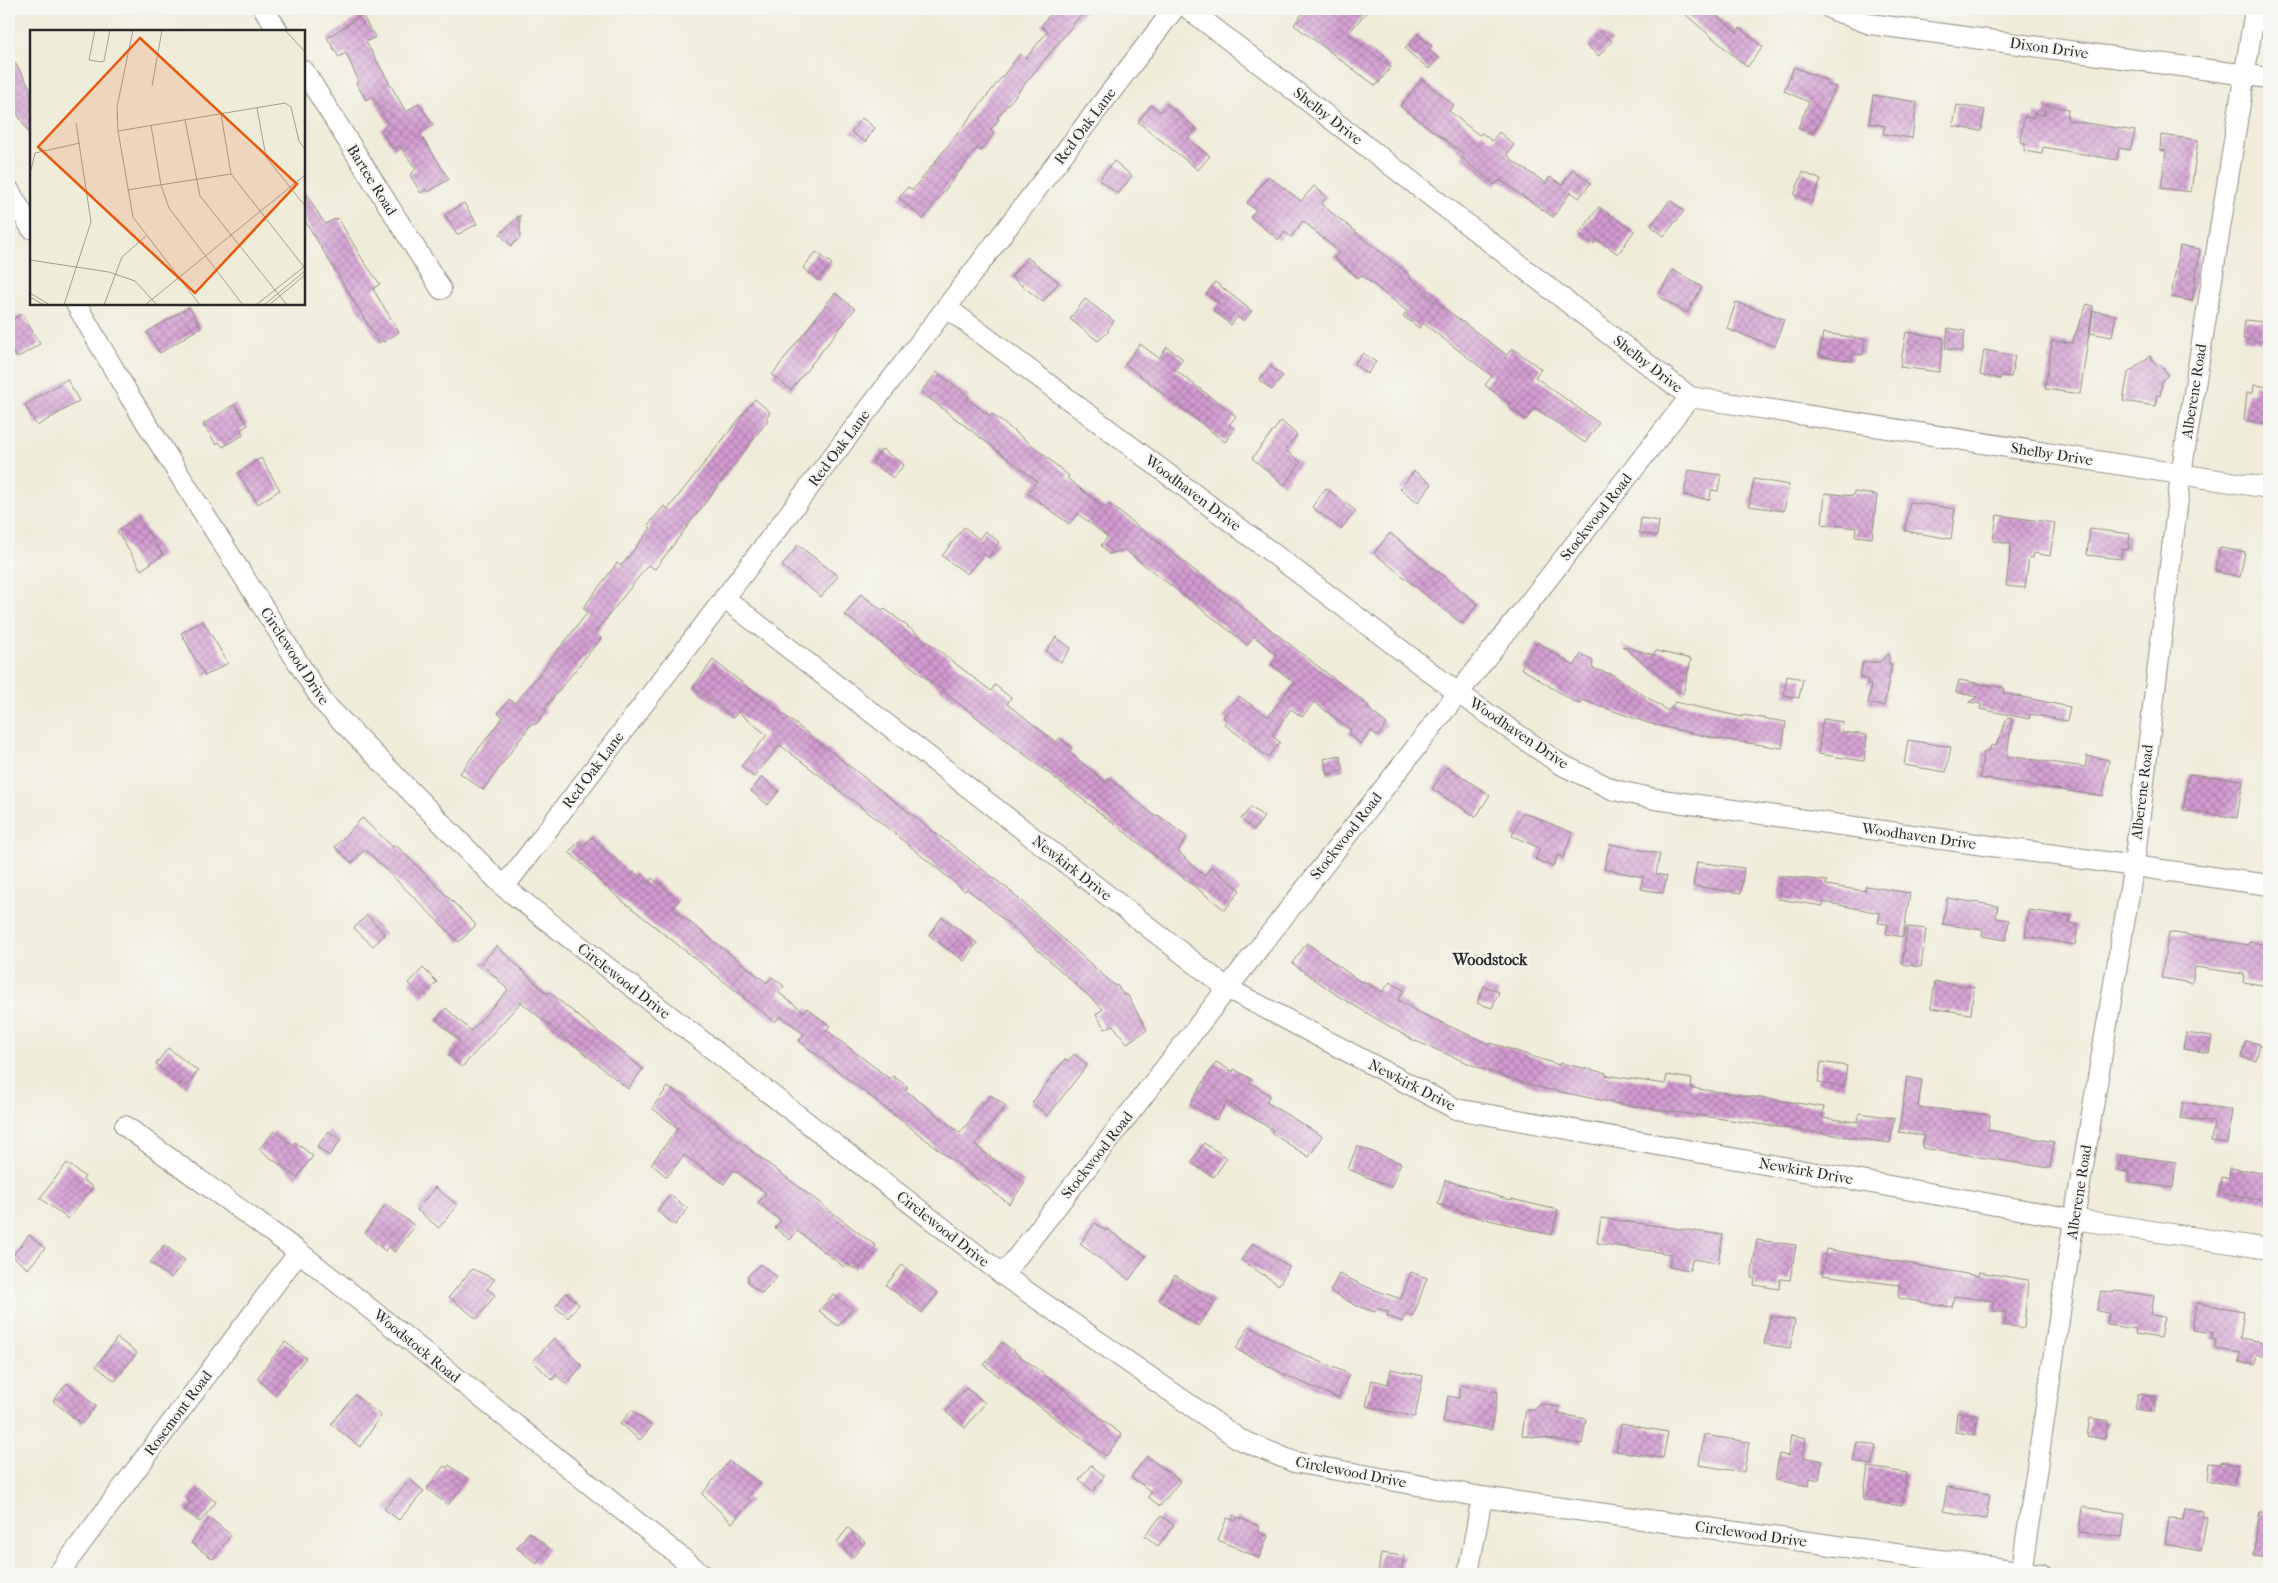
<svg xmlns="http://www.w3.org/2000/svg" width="2278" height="1583" font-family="'IM FELL French Canon',serif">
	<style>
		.building { fill: url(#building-cross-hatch) }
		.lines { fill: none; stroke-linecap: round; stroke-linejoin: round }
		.minor-casing { stroke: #8e8c82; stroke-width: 22 }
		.minor { stroke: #fff; stroke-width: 20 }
		.labels { text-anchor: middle; stroke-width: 4; stroke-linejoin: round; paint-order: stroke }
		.street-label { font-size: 15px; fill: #2b2b2b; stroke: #f6f6f2 }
		.neighbourhood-label { font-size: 16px; font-weight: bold; fill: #2b2b2b; stroke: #f6f6f2 }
		.inset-road { fill: none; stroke: #a19f94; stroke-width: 1 }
		.view { fill: #e8590c; fill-opacity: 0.15; stroke: #e8590c; stroke-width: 2.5 }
		.inset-edge { fill: none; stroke: #2b2b2b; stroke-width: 2.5 }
	</style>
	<defs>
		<pattern id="building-cross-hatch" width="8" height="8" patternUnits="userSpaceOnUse" patternTransform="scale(1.25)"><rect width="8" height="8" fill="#d39bd1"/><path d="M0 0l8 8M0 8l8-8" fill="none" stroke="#ab7faa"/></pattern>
	</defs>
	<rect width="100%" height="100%" fill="#f6f6f2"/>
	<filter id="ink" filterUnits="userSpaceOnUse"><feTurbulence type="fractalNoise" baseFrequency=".02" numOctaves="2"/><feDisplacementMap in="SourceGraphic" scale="10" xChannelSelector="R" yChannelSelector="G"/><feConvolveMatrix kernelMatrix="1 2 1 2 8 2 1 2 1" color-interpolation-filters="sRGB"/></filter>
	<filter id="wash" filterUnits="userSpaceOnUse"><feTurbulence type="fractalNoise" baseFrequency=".0096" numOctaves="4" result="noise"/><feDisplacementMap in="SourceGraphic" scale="20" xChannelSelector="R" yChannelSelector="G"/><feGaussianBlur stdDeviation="1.12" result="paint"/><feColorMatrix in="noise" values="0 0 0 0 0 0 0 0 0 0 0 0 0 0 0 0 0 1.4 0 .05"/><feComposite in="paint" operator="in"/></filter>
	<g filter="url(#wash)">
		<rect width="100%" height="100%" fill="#f0ecda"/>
		<g id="blocks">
			<!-- building -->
			<path class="building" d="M1054,9H1086L997,118L999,119L990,130L994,133L981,151L977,148L923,219L899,198L908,187L913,190L1020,54L1026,58L1048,31L1041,26Z
				M1306,9H1369L1348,34L1391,67L1376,86L1294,25Z
				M1679,9H1708L1737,32L1740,28L1763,47L1747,67Z
				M362,15L375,37L366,42L406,112L419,103L433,125L420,134L449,179L428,192L426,189L421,193L410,175L416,169L399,145L393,149L381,130L388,124L372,96L366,100L356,83L359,82L346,53L339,57L327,38Z
				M1600,31L1612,41L1599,56L1587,46Z
				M1417,34L1432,46L1429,50L1439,58L1429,69L1405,49Z
				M9,53L31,89V137L9,99Z
				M1794,67L1828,81L1827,84L1836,87L1813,134L1798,128L1809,102L1784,91Z
				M1422,79L1454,105L1449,111L1479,135L1482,133L1492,141L1499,132L1514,145L1507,154L1514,162L1546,183L1550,177L1562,185L1573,169L1591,183L1579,198L1571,192L1553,217L1500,180L1495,185L1461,157L1464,154L1400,106Z
				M1873,95L1917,102L1912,138L1883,134L1885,126L1869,123Z
				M1167,104L1197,129L1188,139L1210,156L1198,170L1138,122L1151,105L1160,112Z
				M1957,105L1985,110L1981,131L1953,126Z
				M2046,105L2068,109L2067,120L2135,131L2130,150L2119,148L2117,160L2043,147L2042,154L2024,151L2025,143L2020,142L2024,117L2034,118V113L2044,115Z
				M862,118L875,128L865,142L851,132Z
				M2161,135L2198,140L2191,192L2161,188L2166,151L2160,150Z
				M1114,161L1132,176L1118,194L1099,180Z
				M1803,172L1821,180L1812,202L1794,195Z
				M1268,176L1301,201L1314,186L1327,197L1321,204L1409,275L1408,277L1426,291L1424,293L1507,355L1512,348L1541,369L1535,377L1599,423L1585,443L1537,409L1535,408L1526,420L1508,407L1510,404L1485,385L1492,376L1423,323L1419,328L1403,316L1407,311L1361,275L1358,278L1334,258L1339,252L1303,221L1291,237L1285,232L1279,240L1250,217L1256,210L1247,203Z
				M304,191L325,224L338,218L364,262L380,284L373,289L399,332L384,342L383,340L379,343L304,219Z
				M1670,200L1684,211L1664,236L1651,226Z
				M464,203L477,224L457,235L445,215Z
				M1599,207L1634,231L1618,254L1597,239L1594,244L1579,234Z
				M520,215V238L511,246L500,234Z
				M2180,246L2200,249L2192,301L2171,297Z
				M816,252L832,264L818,281L803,268Z
				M1027,257L1059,282L1043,302L1011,277Z
				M1673,270L1702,287L1687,313L1658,296Z
				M1215,282L1252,311L1244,321L1237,317L1231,325L1213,310L1219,303L1206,294Z
				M835,293L855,309L791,390L772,375Z
				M1085,299L1114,321L1108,329L1109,331L1098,341L1070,319Z
				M1736,302L1784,319L1775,346L1727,329Z
				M2087,304L2093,306L2080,394L2045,389L2052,341L2072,343Z
				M189,307L201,327L160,353L147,332Z
				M2093,311L2116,315L2112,337L2090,333Z
				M22,314L40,344L17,358L9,345V321Z
				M2245,320L2264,322L2262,342L2243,339Z
				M1948,328L1965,331L1962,351L1945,349Z
				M1906,332L1944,338L1939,372L1900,367Z
				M1823,333L1865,339L1863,355L1853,354L1852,361L1819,356Z
				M1140,344L1159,358L1167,347L1183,359L1175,370L1236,416L1229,425L1235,429L1225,442L1125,364Z
				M1984,350L2015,356L2011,377L2001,376L2000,379L1980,375Z
				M1363,353L1376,362L1367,374L1354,364Z
				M2150,356L2156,365L2160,364L2168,375L2162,381L2160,396L2157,395L2155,406L2123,401L2128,373Z
				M1270,366L1283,376L1272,390L1259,380Z
				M937,372L969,397L967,399L990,416L992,414L1033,446L1069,476L1067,478L1105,508L1109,504L1369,706L1367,708L1387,724L1378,736L1371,731L1361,744L1348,734L1351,730L1314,702L1302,717L1291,709L1272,736L1280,742L1268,757L1224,724L1227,720L1223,717L1239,696L1268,717L1294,682L1271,665L1277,655L1254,636L1248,645L1125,550L1108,554L1101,545L1108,537L1078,514L1069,524L1028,493L1037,481L921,392Z
				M67,379L79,401L37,426L25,405Z
				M2254,385L2269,387V424L2244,420L2247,393H2253Z
				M755,399L770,412L766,418L768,420L655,569L648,565L595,633L601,638L544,709L547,710L535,725L532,723L483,790L460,773L503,717L498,713L509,699L515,703L537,677L588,612L583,608L617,563L621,566L651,528L648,525L664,506L668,509Z
				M235,404L248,425L240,430L243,435L223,447L219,442L216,444L203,424Z
				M1281,421L1297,435L1285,450L1301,462L1284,485L1252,458Z
				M882,449L904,465L893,478L872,462Z
				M261,458L280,490L258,504L238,473Z
				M1688,470L1721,475L1718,491L1711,490L1710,500L1684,495Z
				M1414,471L1432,484L1418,502L1400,489Z
				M1754,479L1789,485L1784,511L1749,506Z
				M1326,488L1356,511L1341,529L1312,507Z
				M1854,492L1877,495L1872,538L1855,536L1856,528L1822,524L1825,493L1853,496Z
				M1910,502L1955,509L1951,539L1905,531Z
				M1997,515L2055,523L2050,556L2034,553L2033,558L2029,557L2025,588L2006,586L2011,544L1993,541Z
				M138,517L163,555L141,570L117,531Z
				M1641,518L1659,521L1657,536L1639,533Z
				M964,527L979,539L985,531L999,542L988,558L984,554L967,574L942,556Z
				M2090,529L2130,534L2128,550L2122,549L2121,559L2087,555Z
				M1390,533L1478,604L1462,624L1374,553Z
				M798,545L838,576L821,597L782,566Z
				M2220,548L2245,552L2240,577L2215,571Z
				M861,594L883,611L885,609L991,691L995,685L1011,698L1007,704L1056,742L1060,738L1072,748L1069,752L1105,782L1109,778L1156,817L1158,815L1187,837L1178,851L1204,876L1211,867L1240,890L1225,910L845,615Z
				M203,621L228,663L205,676L181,633Z
				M1056,637L1071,648L1061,662L1046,651Z
				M1537,642L1574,666L1581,654L1593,661L1592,668L1613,675L1668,711L1675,702L1742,717L1743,715L1786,722L1782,748L1714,738L1651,724L1582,700L1580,704L1571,700L1521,668Z
				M1622,646L1654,655L1656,651L1691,659L1683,694Z
				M1889,654V664H1892L1884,706L1868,704L1871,685L1867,684L1868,679L1860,678L1863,662H1880Z
				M713,660L1009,890L1115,986L1117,985L1124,996L1127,994L1147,1030L1127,1043L1113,1025L1105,1029L1096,1014L1103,1009L1030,943L981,900L967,889L965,891L870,814L780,745L754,777L741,766L767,735L738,712L733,718L693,687Z
				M1787,676L1803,679L1799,698L1784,695Z
				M1959,680L2004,688L2003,693L2070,707L2067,721L2030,714L2029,719L1980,709L1981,704L1969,702L1977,697L1956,692Z
				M2007,718L2012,719L2007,756L2085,767L2087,756L2109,760L2103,796L1980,778L1983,753L1990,750L1991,745L1996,746Z
				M1823,719L1843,722L1842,732L1867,735L1864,761L1818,754Z
				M1908,740L1951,747L1946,772L1904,765Z
				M1340,755L1344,770L1328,775L1324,759Z
				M1447,767L1490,795L1476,817L1432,789Z
				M2189,774L2243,780L2237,818L2183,810Z
				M762,777L779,791L768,805L751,791Z
				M1251,807L1264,817L1254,830L1241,819Z
				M1523,812L1573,833L1563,858L1558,855L1553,867L1535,859L1540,848L1512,836Z
				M362,818L393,847L396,845L476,925L459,942L365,849L352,863L335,847Z
				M592,837L632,875L634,872L647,884L652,878L679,900L673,909L767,983L772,977L784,986L779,993L804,1012L807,1008L830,1026L826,1030L890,1079L893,1076L908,1087L905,1090L960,1133L991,1095L1006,1106L975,1145L1025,1183L1009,1204L799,1041L804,1034L780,1016L775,1022L619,898L569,852L579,841L584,845Z
				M1610,844L1660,854L1656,874L1667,876L1663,893L1641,889L1643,877L1604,869Z
				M1697,862L1744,868L1741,893L1693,886Z
				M1781,876L1827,881L1826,885L1865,891L1866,886L1910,893L1903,937L1886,934L1888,924L1878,923L1880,913L1823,902V906L1778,899Z
				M1947,898L1998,906L1996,918L2009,920L2006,940L1982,936L1983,930L1943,924Z
				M2029,910L2070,916L2069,923L2078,925L2075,945L2025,936Z
				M367,915L385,934L373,946L354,928Z
				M942,917L977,943L964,961L929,935Z
				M1907,927L1926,929L1921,967L1902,964Z
				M2169,932L2248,945L2249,942L2269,945V986L2243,982L2244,974L2195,967L2192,983L2161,978Z
				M1307,943L1362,983L1363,981L1382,992L1390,982L1404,990L1398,1000L1416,1011L1491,1045V1043L1559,1065L1560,1063L1606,1073L1605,1075L1665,1084L1667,1075L1692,1079L1691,1088L1824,1107L1822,1118L1858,1122L1859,1113L1894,1118L1890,1143L1619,1104L1537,1087L1482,1069L1411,1039L1338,996L1292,963Z
				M497,946L547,994L549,992L643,1069L628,1089L521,1002L462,1067L448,1055L460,1041L436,1020L446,1008L471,1031L508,990L481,963Z
				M423,968L437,982L422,997L409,983Z
				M1935,982L1974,987L1971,1014L1931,1008Z
				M1484,986L1499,992L1492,1008L1477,1003Z
				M2186,1033L2212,1037L2209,1053L2183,1049Z
				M2246,1041L2260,1044L2256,1061L2241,1057Z
				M168,1048L198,1071L186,1087L156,1064Z
				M1074,1054L1087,1065L1048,1116L1032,1103L1065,1059L1068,1061Z
				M1216,1062L1233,1072L1234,1069L1251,1079L1249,1082L1270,1095L1266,1102L1322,1136L1309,1157L1271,1133L1273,1130L1227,1102L1216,1120L1190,1104Z
				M1821,1062L1847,1066L1844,1087L1818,1083Z
				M1907,1077L1922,1080L1918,1107L1990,1115L1988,1130L2054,1142L2050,1168L1922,1148L1924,1136L1899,1132Z
				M668,1087L876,1246L860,1267L857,1265L854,1269L847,1263L844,1267L797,1231L790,1240L775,1228L781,1221L758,1203L766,1193L734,1170L724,1184L684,1155L667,1177L651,1164L678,1128L652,1108Z
				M2183,1102L2232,1110L2227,1143L2211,1141L2214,1122L2180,1118Z
				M274,1131L293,1145L295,1142L313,1156L297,1178L259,1149Z
				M329,1131L341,1140L329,1156L317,1147Z
				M1204,1143L1227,1158L1214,1177L1191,1163Z
				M1357,1146L1401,1163L1391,1187L1348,1169Z
				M2121,1155L2176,1162L2173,1188L2129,1182L2130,1172L2119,1171Z
				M67,1163L85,1177L83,1180L93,1187L68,1219L40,1198Z
				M2230,1168L2269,1174V1202L2219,1193L2221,1177L2229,1178Z
				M1445,1180L1510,1200L1511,1199L1558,1210L1552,1235L1481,1218L1438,1204Z
				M435,1187L457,1205L439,1228L417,1210Z
				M670,1195L688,1209L675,1225L657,1211Z
				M386,1204L415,1226L395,1252L388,1246L385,1251L365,1233Z
				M1601,1218L1723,1235L1718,1263L1692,1259L1690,1270L1669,1267L1671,1254L1597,1243Z
				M1095,1223L1106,1231L1107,1229L1146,1256L1129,1280L1080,1244Z
				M29,1235L45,1248L28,1269L12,1256Z
				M1757,1240L1796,1245L1790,1280L1780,1279L1779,1289L1754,1285L1755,1278H1751Z
				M1253,1243L1289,1267L1279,1285L1241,1260Z
				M164,1245L185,1260L171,1278L150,1263Z
				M1826,1249L1978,1276L1979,1272L2028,1280L2024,1328L2004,1325L2006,1312L1992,1311L1994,1301L1954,1296L1952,1307L1936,1305L1899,1298V1285L1822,1275Z
				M760,1264L777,1277L762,1294L748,1283V1276Z
				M902,1265L938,1293L922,1313L886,1285Z
				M472,1269L495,1279L487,1289L495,1295L477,1319L449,1297Z
				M1411,1272L1427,1278L1413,1317L1405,1314L1403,1322L1387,1316L1388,1312L1377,1308L1375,1312L1357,1306L1330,1291L1339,1274L1367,1287L1401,1299Z
				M1175,1275L1215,1301L1198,1326L1159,1300Z
				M2101,1291L2114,1293V1291L2127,1292L2154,1296L2151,1315L2164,1317L2160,1338L2135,1334L2136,1329L2107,1325L2109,1313L2097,1311Z
				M566,1293L579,1304L568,1318L555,1307Z
				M833,1294L852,1309L838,1326L819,1311Z
				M2196,1303L2244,1311L2240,1338L2269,1343V1357L2257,1355L2255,1365L2239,1362L2241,1353L2215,1349L2216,1340L2211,1339L2213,1333L2192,1330Z
				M1770,1316L1795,1320L1790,1348L1764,1344Z
				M1249,1326L1293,1350L1349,1374L1338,1398L1287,1376L1236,1349Z
				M117,1338L137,1353L115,1381L96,1366Z
				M554,1338L582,1366L566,1384L556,1375L552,1380L533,1361Z
				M285,1342L306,1358L275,1395L257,1378Z
				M1002,1342L1122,1435L1106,1456L984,1365Z
				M1391,1369L1423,1376L1415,1417L1366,1406L1372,1380L1388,1384Z
				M67,1383L96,1406L82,1424L53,1401Z
				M1461,1385L1498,1392L1491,1430L1443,1422L1448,1396L1459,1398Z
				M966,1388L985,1403L965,1428L946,1412Z
				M2138,1394L2157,1397L2154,1412L2135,1409Z
				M355,1395L381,1416L360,1447L331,1424Z
				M1541,1404L1559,1407L1558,1414L1586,1419L1582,1444L1522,1435L1526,1409L1534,1410Z
				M632,1410L652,1426L640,1440L620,1424Z
				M1957,1412L1978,1415L1975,1435L1955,1432Z
				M2090,1418L2108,1421L2105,1439L2087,1436Z
				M1621,1424L1668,1432L1663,1458L1616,1451Z
				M1704,1435L1749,1442L1744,1472L1699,1465Z
				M1791,1435L1806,1438L1803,1457L1822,1461L1819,1480L1810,1478L1809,1486L1775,1480L1779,1454L1788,1456Z
				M1857,1442L1876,1445L1872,1465L1853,1461Z
				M1147,1456L1180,1481L1160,1506L1148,1497L1152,1492L1131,1477Z
				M729,1461L760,1483L747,1498L751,1501L732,1523L702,1494Z
				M2220,1462L2238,1465L2234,1486L2207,1480L2209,1463L2220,1464Z
				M449,1465L468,1479L448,1505L427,1489L444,1466L447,1468Z
				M1091,1465L1104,1476L1093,1491L1079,1480Z
				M1868,1467L1907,1473L1902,1506L1863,1500Z
				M410,1480L424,1491L399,1520L384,1509Z
				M197,1487L216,1502L200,1522L184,1510L191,1502L188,1500Z
				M1947,1487L1990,1494L1986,1519L1943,1511Z
				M2082,1507L2125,1513L2122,1537L2079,1532Z
				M2185,1509L2202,1511L2201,1517H2207L2201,1551L2165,1544L2169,1519L2183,1520Z
				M2260,1512L2269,1513V1558L2253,1556Z
				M1161,1516L1174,1525L1158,1546L1145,1536Z
				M1238,1517L1260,1527L1258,1532L1268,1536L1259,1558L1218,1540L1227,1518L1236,1521Z
				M210,1518L231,1535L213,1559L191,1543Z
				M848,1528L865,1542L853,1557L836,1543Z
				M529,1532L549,1548L537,1564L517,1548Z
				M1381,1553L1404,1556L1401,1574H1378Z"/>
		</g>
	</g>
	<g filter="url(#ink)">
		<use href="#blocks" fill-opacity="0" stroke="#8e8c82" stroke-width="1"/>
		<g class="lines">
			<!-- minor casing -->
			<g class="minor-casing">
				<path id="minor" d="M264,9L278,31
					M1189,9L1690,397L2269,488
					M1831,9L1870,24L2269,78
					M304,71L441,289
					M9,190L31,228
					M76,304L130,397L323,702L504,887L1003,1275L1239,1439L1294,1462L1482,1497L2041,1574
					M946,307L1458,693L1560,764L1614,790L1655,799L2269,885
					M724,598L1227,988L1456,1109L2074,1219L2269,1249
					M504,887L1174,9
					M125,1126L299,1252L702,1574
					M1003,1275L1690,397
					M58,1574L299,1252
					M1468,1574L1482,1497
					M2021,1574L2074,1219L2134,865L2181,474L2255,9"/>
			</g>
			<!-- minor -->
			<use href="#minor" class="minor"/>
		</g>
	</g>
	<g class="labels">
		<!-- street labels -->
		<g class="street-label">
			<text transform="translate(2049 48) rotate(8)" y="5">Dixon Drive</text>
			<text transform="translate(1328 116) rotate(38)" y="5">Shelby Drive</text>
			<text transform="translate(1085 126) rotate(-53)" y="5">Red Oak Lane</text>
			<text transform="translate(372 180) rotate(58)" y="5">Bartee Road</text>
			<text transform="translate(1648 364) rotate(38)" y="5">Shelby Drive</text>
			<text transform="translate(2194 391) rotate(-81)" y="5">Alberene Road</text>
			<text transform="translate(839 448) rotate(-53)" y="5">Red Oak Lane</text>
			<text transform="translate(2052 454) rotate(9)" y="5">Shelby Drive</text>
			<text transform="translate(1193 493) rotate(37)" y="5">Woodhaven Drive</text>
			<text transform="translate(1596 517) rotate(-52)" y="5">Stockwood Road</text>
			<text transform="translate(295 656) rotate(57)" y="5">Circlewood Drive</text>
			<text transform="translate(1519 733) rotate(34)" y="5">Woodhaven Drive</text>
			<text transform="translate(593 770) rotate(-53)" y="5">Red Oak Lane</text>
			<text transform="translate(2142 792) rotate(-83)" y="5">Alberene Road</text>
			<text transform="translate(1346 836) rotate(-52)" y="5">Stockwood Road</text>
			<text transform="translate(1919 836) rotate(8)" y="5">Woodhaven Drive</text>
			<text transform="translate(1072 868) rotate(38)" y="5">Newkirk Drive</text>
			<text transform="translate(624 981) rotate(38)" y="5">Circlewood Drive</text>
			<text transform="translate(1412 1085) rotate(27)" y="5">Newkirk Drive</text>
			<text transform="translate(1097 1155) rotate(-52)" y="5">Stockwood Road</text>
			<text transform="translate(1806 1171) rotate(10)" y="5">Newkirk Drive</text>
			<text transform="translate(2079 1192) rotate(-81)" y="5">Alberene Road</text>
			<text transform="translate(943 1229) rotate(38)" y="5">Circlewood Drive</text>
			<text transform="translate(417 1346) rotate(39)" y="5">Woodstock Road</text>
			<text transform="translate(178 1413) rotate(-53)" y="5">Rosemont Road</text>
			<text transform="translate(1351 1472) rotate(11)" y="5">Circlewood Drive</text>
			<text transform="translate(1751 1534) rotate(8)" y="5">Circlewood Drive</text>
		</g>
		<!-- neighbourhood labels -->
		<g class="neighbourhood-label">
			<text x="1490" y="965">Woodstock</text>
		</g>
	</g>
	<!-- overview -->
	<g transform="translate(30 30)">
		<rect width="275" height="275" fill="#f0ecda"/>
		<path class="inset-road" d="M65,0L59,30L71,32L74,31L80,0M103,0L87,77L88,101L103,187L170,275M255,0L275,22M122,56L132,0M227,78L236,127L275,176M191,84L201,144L274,237M155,90L170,166L257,275M121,95L131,155L139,178L213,275M88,101L255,73L261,77L269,111L275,119M0,144L5,123L50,113M97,160L201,144M0,230L79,242L105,251L127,275M0,263L20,275M0,267L14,275M34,275L61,192L46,93M74,275L92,227L116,206M115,275L275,145M226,275L275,236M234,275L275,241M239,275L275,245"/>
		<path class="view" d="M110,8L267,154L165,263L8,117Z"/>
		<rect width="275" height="275" class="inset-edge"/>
	</g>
	<!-- margin -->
	<rect width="2278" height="1583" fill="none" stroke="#f6f6f2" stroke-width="30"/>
</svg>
